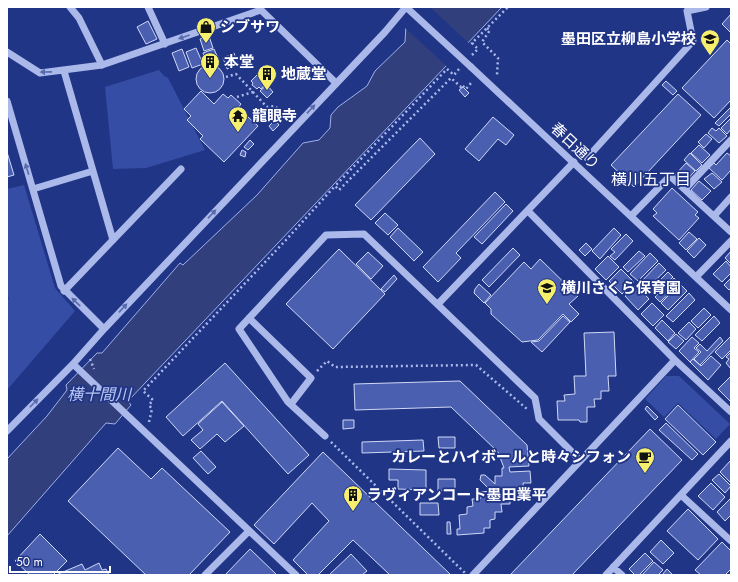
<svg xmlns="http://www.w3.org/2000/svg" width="738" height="582" font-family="Jost,'Noto Sans JP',sans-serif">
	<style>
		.green { fill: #354da4 }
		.water { fill: #313f7c; stroke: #9fb0eb }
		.pier { fill: #213586 }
		.building { fill: #4a5faf; stroke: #d0d8f7 }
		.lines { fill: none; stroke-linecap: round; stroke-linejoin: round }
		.path { stroke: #abb9ea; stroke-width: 2.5; stroke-dasharray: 2 3; stroke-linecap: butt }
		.minor { stroke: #abb9ea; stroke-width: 7 }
		.minor-bridge { stroke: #abb9ea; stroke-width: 7 }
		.oneway { fill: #586aae }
		.labels { text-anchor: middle; stroke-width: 3.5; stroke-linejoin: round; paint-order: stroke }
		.poi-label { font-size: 15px; font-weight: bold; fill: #fff; stroke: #213586; text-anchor: start }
		.street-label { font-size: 15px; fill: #fff; stroke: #213586 }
		.neighbourhood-label { font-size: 16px; fill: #fff; stroke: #213586 }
		.water-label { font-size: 16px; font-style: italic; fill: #b7c4f1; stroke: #213586 }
	</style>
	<rect width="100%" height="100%" fill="#213586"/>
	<!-- green -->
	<path class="green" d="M159,70L164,76L168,78L205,150L146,168L113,169L105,87Z
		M24,185L55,288L75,311L7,390V300L9,299L7,294V189Z
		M666,376H679L730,424L716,439L678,403L664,417L645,399Z"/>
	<!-- water -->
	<path class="water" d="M431,7H502L128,401L131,405L115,424L106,423L7,536V459L47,416L67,390L66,385L97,353H102L180,263L183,265L257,195L303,143L319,140L330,128L331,115L338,107L367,86L375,71L405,42L406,25Z"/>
	<!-- pier -->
	<path class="pier" d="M428,7H430L473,47L452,71L404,27L405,24Z"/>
	<!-- building -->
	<path class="building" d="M731,14V33L722,24Z
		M148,21L157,39L146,44L137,27Z
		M209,36L213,48L204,51L200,39Z
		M727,40L731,44V100L714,118L682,88Z
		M196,48L203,64L192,68L186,52Z
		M182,49L189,67L179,71L172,53Z
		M214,49L218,58L207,62L203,53Z
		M234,53L238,65L227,69L223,58Z
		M196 79a14 14 0 1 1 28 0a14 14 0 1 1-28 0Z
		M260,72L269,80L261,89L259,87L257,89L252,85L253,83L251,81Z
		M666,81L677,91L673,95L662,85Z
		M267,85L273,92L267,98L260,91Z
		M463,87L469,93L465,97L459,90Z
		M201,91L214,104L223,94L228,98L231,95L241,104L238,108L258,126L224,162L200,139L203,136L187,120L191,116L184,109Z
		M678,94L701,115L634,187L611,165Z
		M731,107V114L719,126L715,123Z
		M493,117L514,135L506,145L498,139L479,161L465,149Z
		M731,118V129L727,134L721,128Z
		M275,120L279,125L273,131L269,126Z
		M712,128L716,131L719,128L727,136L719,143L708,133Z
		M706,134L712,139L704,148L698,142Z
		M420,138L435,154L371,220L355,205Z
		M250,140L254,144L248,150L244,147Z
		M699,145L710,155L702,163L691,153Z
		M242,150L246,152L245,157L240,155Z
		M7,152L14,175L7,177Z
		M690,153L702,165L696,171L684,160Z
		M727,153L731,156V170L722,180L709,168L714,163L716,165Z
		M686,163L695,171L683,184L674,176Z
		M712,173L722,182L714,189L704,179Z
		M699,181L711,191L702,200L691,190Z
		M672,188L698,212L695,215L699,218L679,240L653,216L657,213L653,209Z
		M495,192L505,202L456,253L461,258L438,282L423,267Z
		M506,204L513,211L482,244L474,237Z
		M385,213L398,225L388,235L375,223Z
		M398,228L423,252L414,261L390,237Z
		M614,228L621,235L600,259L592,251Z
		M689,232L697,239L686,250L679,243Z
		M626,234L633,241L615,260L610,256L615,252L611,249Z
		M699,238L706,245L694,258L687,251Z
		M586,243L592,249L585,256L579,250Z
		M513,248L520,255L489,287L482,280Z
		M339,249L385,294L333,349L286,304Z
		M639,251L645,256L628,272L623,267Z
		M731,251V264L725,258Z
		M368,252L383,266L371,279L356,264Z
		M650,253L658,261L638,281L630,274Z
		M608,256L619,267L606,280L595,269Z
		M540,259L578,296L569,304L579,314L571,322L563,314L538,340L522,342L491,314V309L485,303L524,262L531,269Z
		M726,261L731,267V273L722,282L713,274Z
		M659,263L666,270L645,290L639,284Z
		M621,269L634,282L622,294L609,281Z
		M668,272L673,277L655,295L650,290Z
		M394,275L397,279L385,292L381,289Z
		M674,278L679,284L660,302L655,297Z
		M731,278V288L729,290L724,285Z
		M479,284L491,295L484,303L474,293L475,289Z
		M680,284L687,291L668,310L661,303Z
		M636,285L649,299L638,310L625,296Z
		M689,293L695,300L673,322L666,316Z
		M652,303L664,315L653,326L641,314Z
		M704,308L711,315L698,328L691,321Z
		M563,316L570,322L542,352L531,342L539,341Z
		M714,316L720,323L702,341L695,335Z
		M662,320L675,333L668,341L655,328Z
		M689,322L696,329L686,340L678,333Z
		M614,332L616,376H608L609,391H601V399H594L595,407H587V422H580L579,420H558L557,401H565L564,395L575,394L574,376H586L584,333Z
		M676,334L684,341L676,349L668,342Z
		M731,336V350L722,359L715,352Z
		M692,337L699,343L694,348L699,352L690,362L679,351Z
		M720,337L723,341L700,365L694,359L701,352L696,348L700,344L707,351Z
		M731,352V369L726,363L729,359L726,357Z
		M711,356L721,365L708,380L690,362L693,359L701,366Z
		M225,363L309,455L288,474L222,401L183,436L166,417Z
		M731,376V402L718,389Z
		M460,381L527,445L529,466L509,467L510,472L530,471L531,483H523L524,490H515L516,497H510V504H501L502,512H495V519L490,520V528H484V533L457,535V529H460L459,515L467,514V507L473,506L472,499H480V492L491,491L480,480L481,475H485L495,484V476H502V468H504L498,452L451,407L355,410L354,384Z
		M222,402L244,426L225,442L217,434L200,449L191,440L203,430L198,424Z
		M678,405L716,442L703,455L665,419Z
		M647,406L658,417L655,420L645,409Z
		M343,420H354V428L343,429Z
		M666,423L698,454L692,460L659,430Z
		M650,429L682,460L572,575H510Z
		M438,437H455V448H439Z
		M423,440L424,451L362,453V442Z
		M118,448L151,479L162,468L230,532L189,575H146L68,501Z
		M201,451L216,467L208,474L193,458Z
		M323,452L451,575H390L353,540L318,575H308L293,560L329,521L312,503L274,544L254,525Z
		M731,460V483L720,472Z
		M389,469L426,470V490L398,489V480H389Z
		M719,474L731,486L725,493L712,480Z
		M438,479H455V490L438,491Z
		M711,483L725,497L713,510L698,496Z
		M731,498V515L725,521L717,512Z
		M420,503H438L439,515H420Z
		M688,509L718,539L698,560L667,531Z
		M447,522H450L451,534H447Z
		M40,534L67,561L53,575H30L15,561Z
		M661,540L674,553L663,564L650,552Z
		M722,542L731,551V569L725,575H701L695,570Z
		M250,549L277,575H225Z
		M645,553L653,561L639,575H635L629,569Z
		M351,554L367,571L362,575H329Z
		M654,562L663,570L658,575H642Z
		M99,563L102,570L106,569L109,575H56L82,564L85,570Z
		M667,569L673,575H662Z"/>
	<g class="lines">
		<!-- path -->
		<path class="path" d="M487,28L490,30L482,42L498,58L497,75
			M472,55L478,49L472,43L508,7
			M459,69L454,75L447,69L335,186L339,190L451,78L461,87L462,85L466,89L471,83
			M226,77L236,74L267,107L275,106L289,120
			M237,97L253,92
			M90,359L94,369
			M317,371L327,361L335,367L476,365L527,409
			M149,422L152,409L149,405L153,400L143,391L286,240L335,186
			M331,442L465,573"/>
		<!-- minor -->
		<path class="minor" d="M70,7L79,18L102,65
			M148,7L165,44
			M259,8L336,83
			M7,52L40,73L102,65L261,10
			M471,67L731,310
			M64,71L113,240
			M7,101L61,286L104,329
			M587,158L693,41L687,11L706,7
			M33,189L93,171
			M685,189L731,140
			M528,211L675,360L731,412
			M631,216L670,176L731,232
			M714,216L731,197
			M696,277L731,241
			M64,291L181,169
			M438,304L574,162
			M249,318L311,378L291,404
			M73,364L296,575
			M7,431L73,364L104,329L385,32L406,7
			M325,436L288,402L239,329L326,235L364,234L535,398L539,419L580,460
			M681,495L731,541
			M613,567L622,575
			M205,575L249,531
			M473,575L675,360
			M606,575L731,441"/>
		<!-- minor-bridge -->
		<path class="minor-bridge" d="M406,7L471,67"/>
	</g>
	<!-- one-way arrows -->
	<defs><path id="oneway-solid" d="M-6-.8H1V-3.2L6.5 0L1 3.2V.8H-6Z"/></defs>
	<g class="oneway">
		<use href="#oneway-solid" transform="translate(184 37) rotate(161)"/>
		<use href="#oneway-solid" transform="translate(46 72) rotate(179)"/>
		<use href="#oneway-solid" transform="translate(311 109) rotate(-47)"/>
		<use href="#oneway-solid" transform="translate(27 169) rotate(-107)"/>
		<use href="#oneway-solid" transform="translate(212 214) rotate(-47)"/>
		<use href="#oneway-solid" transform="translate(76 302) rotate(-136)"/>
		<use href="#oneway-solid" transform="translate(123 308) rotate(-47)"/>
		<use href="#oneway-solid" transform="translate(34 403) rotate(-46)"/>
	</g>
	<!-- icons -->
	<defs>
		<g id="shop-pin" transform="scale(1)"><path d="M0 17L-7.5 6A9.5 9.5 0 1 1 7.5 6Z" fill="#f6ef6d" stroke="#213586"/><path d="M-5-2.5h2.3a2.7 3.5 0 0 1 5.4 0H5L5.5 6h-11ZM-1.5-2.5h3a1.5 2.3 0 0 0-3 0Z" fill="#111"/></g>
		<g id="school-pin" transform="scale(1)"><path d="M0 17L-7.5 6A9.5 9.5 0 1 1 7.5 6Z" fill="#f6ef6d" stroke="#213586"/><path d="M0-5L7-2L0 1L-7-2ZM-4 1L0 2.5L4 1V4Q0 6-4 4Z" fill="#111"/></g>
		<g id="building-pin" transform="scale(1)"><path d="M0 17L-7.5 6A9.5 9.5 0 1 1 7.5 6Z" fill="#f6ef6d" stroke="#213586"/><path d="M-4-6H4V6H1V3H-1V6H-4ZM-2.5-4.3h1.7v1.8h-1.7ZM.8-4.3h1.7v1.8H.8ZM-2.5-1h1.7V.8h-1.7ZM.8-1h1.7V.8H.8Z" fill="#111"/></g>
		<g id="temple-pin" transform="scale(1)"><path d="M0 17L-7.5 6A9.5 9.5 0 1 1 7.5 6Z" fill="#f6ef6d" stroke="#213586"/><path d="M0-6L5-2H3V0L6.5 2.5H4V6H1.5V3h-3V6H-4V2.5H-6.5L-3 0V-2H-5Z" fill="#111"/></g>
		<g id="cafe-pin" transform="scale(1)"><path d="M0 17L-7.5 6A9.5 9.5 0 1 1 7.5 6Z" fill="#f6ef6d" stroke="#213586"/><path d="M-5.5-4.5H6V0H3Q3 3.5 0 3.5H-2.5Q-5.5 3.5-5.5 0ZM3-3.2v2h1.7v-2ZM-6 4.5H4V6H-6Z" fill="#111"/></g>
	</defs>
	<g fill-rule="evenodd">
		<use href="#shop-pin" x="206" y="27"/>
		<use href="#school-pin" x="710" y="39"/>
		<use href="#building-pin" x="210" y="62"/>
		<use href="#building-pin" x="267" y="74"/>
		<use href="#temple-pin" x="238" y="116"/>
		<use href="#school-pin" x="547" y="288"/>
		<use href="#cafe-pin" x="645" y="457"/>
		<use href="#building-pin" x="353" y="495"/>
	</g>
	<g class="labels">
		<!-- poi labels -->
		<g class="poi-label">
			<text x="220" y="32">シブサワ</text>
			<text x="696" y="44" text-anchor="end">墨田区立柳島小学校</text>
			<text x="224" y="67">本堂</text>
			<text x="281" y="79">地蔵堂</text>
			<text x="252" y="121">龍眼寺</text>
			<text x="561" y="293">横川さくら保育園</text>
			<text x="631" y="462" text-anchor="end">カレーとハイボールと時々シフォン</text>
			<text x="367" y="500">ラヴィアンコート墨田業平</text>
		</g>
		<!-- street labels -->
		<g class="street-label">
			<text transform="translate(575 146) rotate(43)" y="5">春日通り</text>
		</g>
		<!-- neighbourhood labels -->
		<g class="neighbourhood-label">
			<text x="651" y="185">横川五丁目</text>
		</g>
		<!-- water labels -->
		<g class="water-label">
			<text x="99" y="400">横十間川</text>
		</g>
	</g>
	<!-- border -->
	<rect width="738" height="582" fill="none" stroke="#ffffff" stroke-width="16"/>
	<!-- scale -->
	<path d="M10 566v6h100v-6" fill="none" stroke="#ffffff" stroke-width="2"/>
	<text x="16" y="566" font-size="12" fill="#ffffff" stroke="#213586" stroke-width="3" paint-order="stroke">50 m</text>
</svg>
